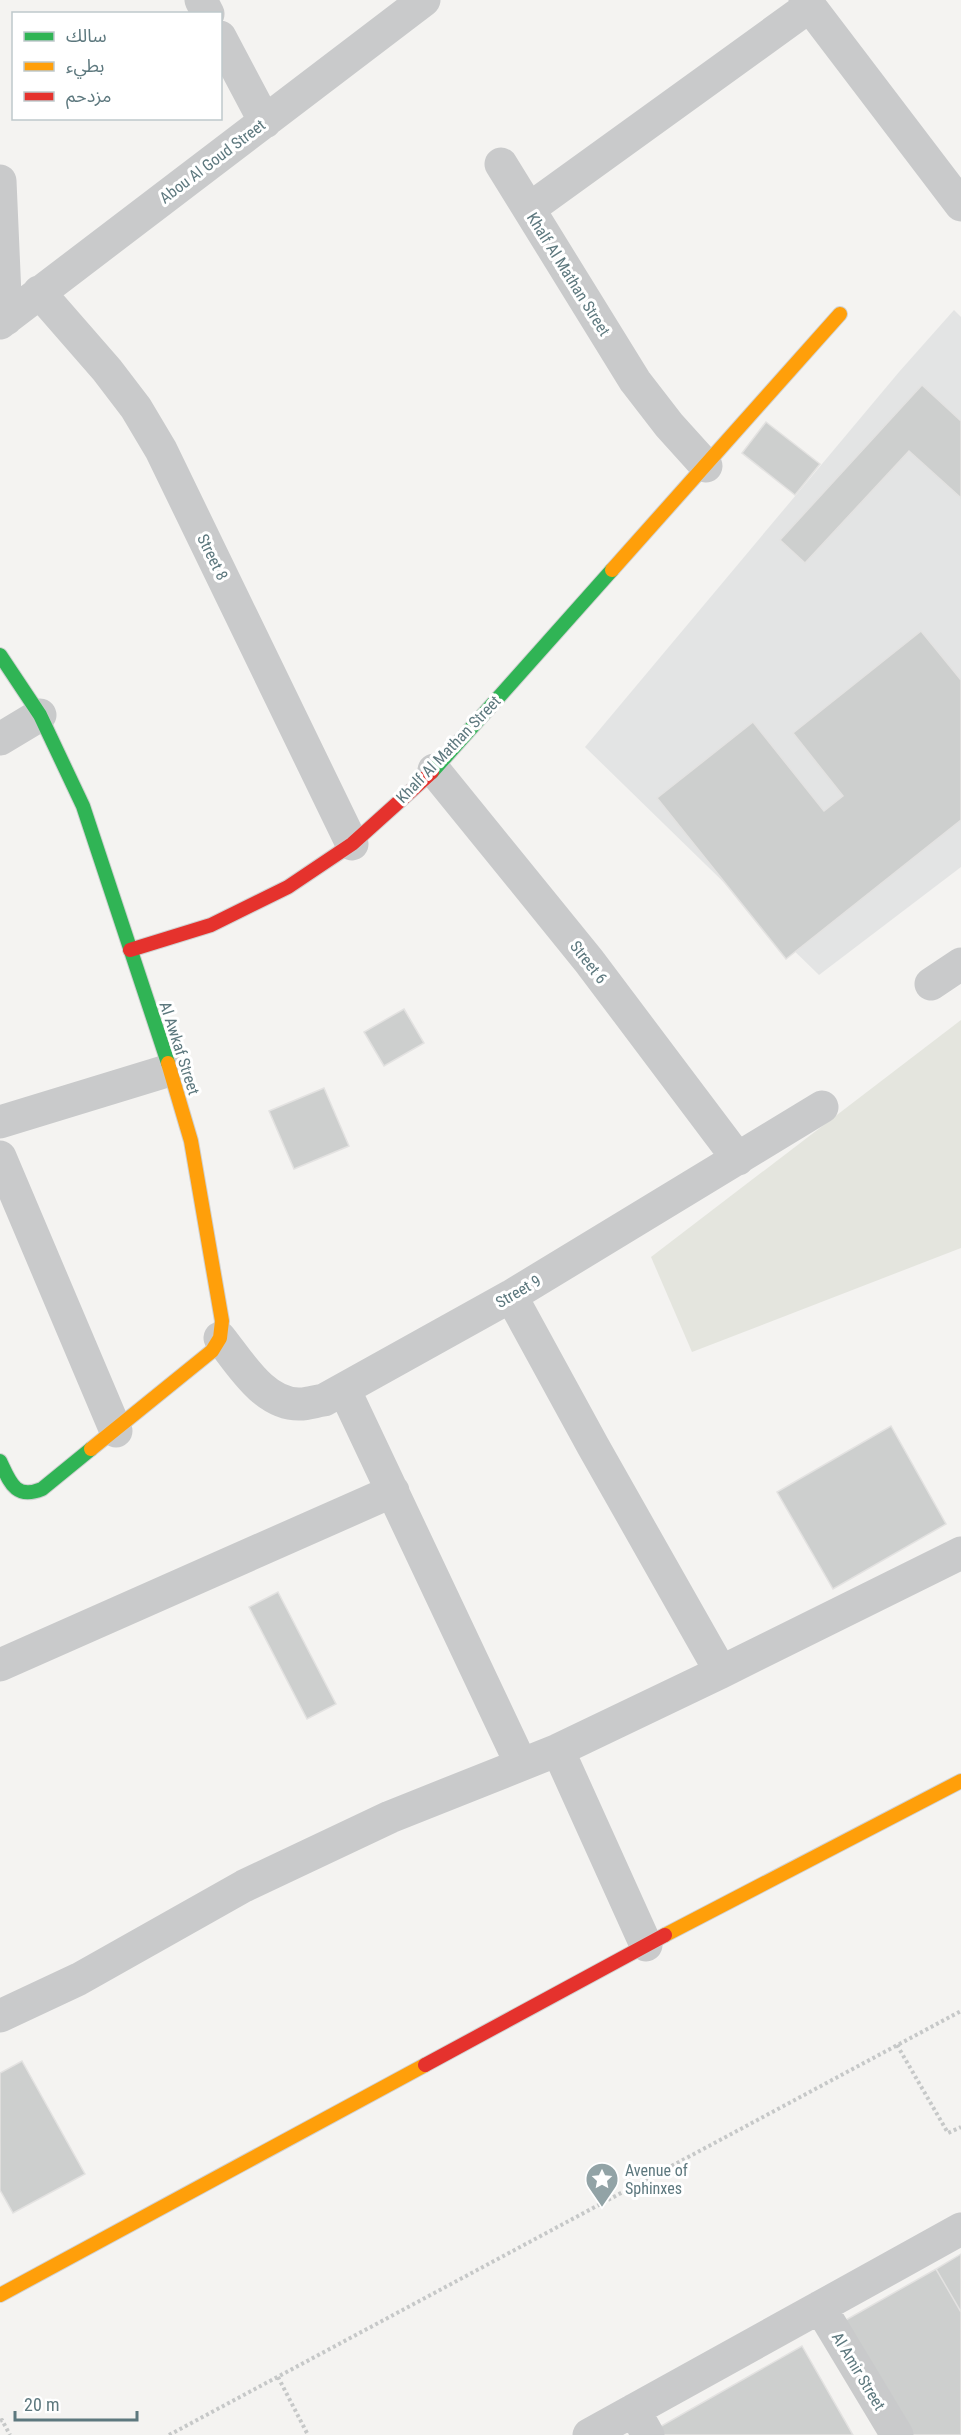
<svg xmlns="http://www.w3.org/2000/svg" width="961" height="2435" font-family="'Roboto Condensed','Noto Sans Arabic',sans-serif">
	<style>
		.built { fill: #e3e4e4 }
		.green { fill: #e4e5de }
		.building { fill: #cdcfce; stroke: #e3e2e1; stroke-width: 1.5 }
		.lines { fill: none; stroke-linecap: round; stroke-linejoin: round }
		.fast-casing { stroke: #d0d1d1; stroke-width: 16 }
		.slow-casing { stroke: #d0d1d1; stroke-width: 16 }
		.jam-casing { stroke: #d0d1d1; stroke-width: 16 }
		.path { stroke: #c6c8c8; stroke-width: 4; stroke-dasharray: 3 3; stroke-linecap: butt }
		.street { stroke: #c9cacb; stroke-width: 33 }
		.fast { stroke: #30b455; stroke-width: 14 }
		.slow { stroke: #ff9f0a; stroke-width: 14 }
		.jam { stroke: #e5322d; stroke-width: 14 }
		.labels { text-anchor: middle; stroke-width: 6; stroke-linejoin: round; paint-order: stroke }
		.street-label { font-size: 16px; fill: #5d787e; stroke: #fff }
		.poi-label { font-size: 16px; fill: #5d787e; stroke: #fff; text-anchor: start }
	</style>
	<rect width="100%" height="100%" fill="#f4f3f1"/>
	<!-- built -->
	<path class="built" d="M954,310L961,317V867L819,975L585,747L899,372Z"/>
	<!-- green -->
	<path class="green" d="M961,1020V1248L692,1352L651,1257Z"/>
	<!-- building -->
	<path class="building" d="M922,385L961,421V498L909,451L805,563L780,540Z
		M766,422L820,464L795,495L742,453Z
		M921,631L961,680V820L786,959L657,798L753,722L824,811L843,796L793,733Z
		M404,1009L424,1043L384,1066L364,1032Z
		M324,1088L349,1146L294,1169L269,1111Z
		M891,1426L946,1524L833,1589L777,1492Z
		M278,1592L336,1704L307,1719L249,1607Z
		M22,2061L85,2174L13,2213L0,2190V2073Z
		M961,2254V2312L936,2269Z
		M936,2269L961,2312V2435H909L844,2321Z
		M802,2346L853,2435H659L656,2429Z"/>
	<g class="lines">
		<!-- fast casing -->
		<g class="fast-casing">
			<path id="fast" d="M0,655L40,715L83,806L168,1063
				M432,772L612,570
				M0,1461C10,1482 15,1500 42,1489L91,1449"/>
		</g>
		<!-- slow casing -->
		<g class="slow-casing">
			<path id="slow" d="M612,570L840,314
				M91,1449L212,1351L220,1338L222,1321L191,1141L168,1063
				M665,1935L961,1781
				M0,2295L425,2065"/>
		</g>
		<!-- jam casing -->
		<g class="jam-casing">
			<path id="jam" d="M130,950L211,925L288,887L352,844L432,772
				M425,2065L665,1935"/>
		</g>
		<!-- path -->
		<path class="path" d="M897,2045L948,2133L961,2127
			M278,2377L308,2435
			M0,2421L2,2420L10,2435
			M169,2435L961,2011"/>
		<!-- street -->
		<path class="street" d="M201,0L208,14
			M805,0L961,205
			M220,37L265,122
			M501,164L635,381L669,425L706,466
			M0,181L6,319
			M529,209L810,6
			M39,292L107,370L136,408L161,450L352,844
			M0,323L424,0
			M0,739L40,715
			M434,770L589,961L738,1159
			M931,984L961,964
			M0,1122L170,1070
			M0,1157L116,1431
			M511,1296L593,1446L721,1672
			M220,1338C240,1363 264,1405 300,1404C308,1404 316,1401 324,1400L511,1296L822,1107
			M344,1389L521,1764
			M0,1665L393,1491
			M558,1750L721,1672L961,1553
			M0,2016L79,1979L244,1886L390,1817L558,1750L646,1945
			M820,2307L897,2435
			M634,2410L648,2435
			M589,2435L961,2229"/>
		<!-- fast -->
		<use href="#fast" class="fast"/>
		<!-- slow -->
		<use href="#slow" class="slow"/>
		<!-- jam -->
		<use href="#jam" class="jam"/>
	</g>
	<!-- icons -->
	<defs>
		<g id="sight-pin" transform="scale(1.725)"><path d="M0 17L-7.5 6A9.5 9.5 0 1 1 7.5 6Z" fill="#92a3a6" stroke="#fff"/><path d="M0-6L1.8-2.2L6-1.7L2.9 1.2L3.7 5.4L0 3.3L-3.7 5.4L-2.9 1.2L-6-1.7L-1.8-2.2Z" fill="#fff"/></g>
	</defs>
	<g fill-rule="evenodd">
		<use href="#sight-pin" x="602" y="2179"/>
	</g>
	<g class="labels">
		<!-- street labels -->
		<g class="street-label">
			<text transform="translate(212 161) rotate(-37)" y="6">Abou Al Goud Street</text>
			<text transform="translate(569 274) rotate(58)" y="6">Khalf Al Mathan Street</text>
			<text transform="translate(213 557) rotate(64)" y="6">Street 8</text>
			<text transform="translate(448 749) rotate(-46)" y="6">Khalf Al Mathan Street</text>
			<text transform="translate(589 962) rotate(52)" y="6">Street 6</text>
			<text transform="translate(180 1048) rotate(72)" y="6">Al Awkaf Street</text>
			<text transform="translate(518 1291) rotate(-30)" y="6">Street 9</text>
			<text transform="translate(859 2371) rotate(59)" y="6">Al Amir Street</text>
		</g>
		<!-- poi labels -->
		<g class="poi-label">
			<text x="625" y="2176">Avenue of<tspan x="625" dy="18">Sphinxes</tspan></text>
		</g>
	</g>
	<!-- legend -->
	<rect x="12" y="12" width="210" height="108" fill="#ffffff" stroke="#bec9cb" stroke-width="1.5"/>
	<rect x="24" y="32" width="30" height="9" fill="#30b455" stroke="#bec9cb" stroke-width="1.5"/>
	<text x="66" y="42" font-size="18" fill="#5d787e">سالك</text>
	<rect x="24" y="62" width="30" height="9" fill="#ff9f0a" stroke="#bec9cb" stroke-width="1.5"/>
	<text x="66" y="72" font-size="18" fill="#5d787e">بطيء</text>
	<rect x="24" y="92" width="30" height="9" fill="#e5322d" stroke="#bec9cb" stroke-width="1.5"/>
	<text x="66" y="102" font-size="18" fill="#5d787e">مزدحم</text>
	<!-- scale -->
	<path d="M15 2411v9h122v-9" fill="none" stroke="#5d787e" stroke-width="3"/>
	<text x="24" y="2411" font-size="18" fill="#5d787e" stroke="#ffffff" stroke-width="4.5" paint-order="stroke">20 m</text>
</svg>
